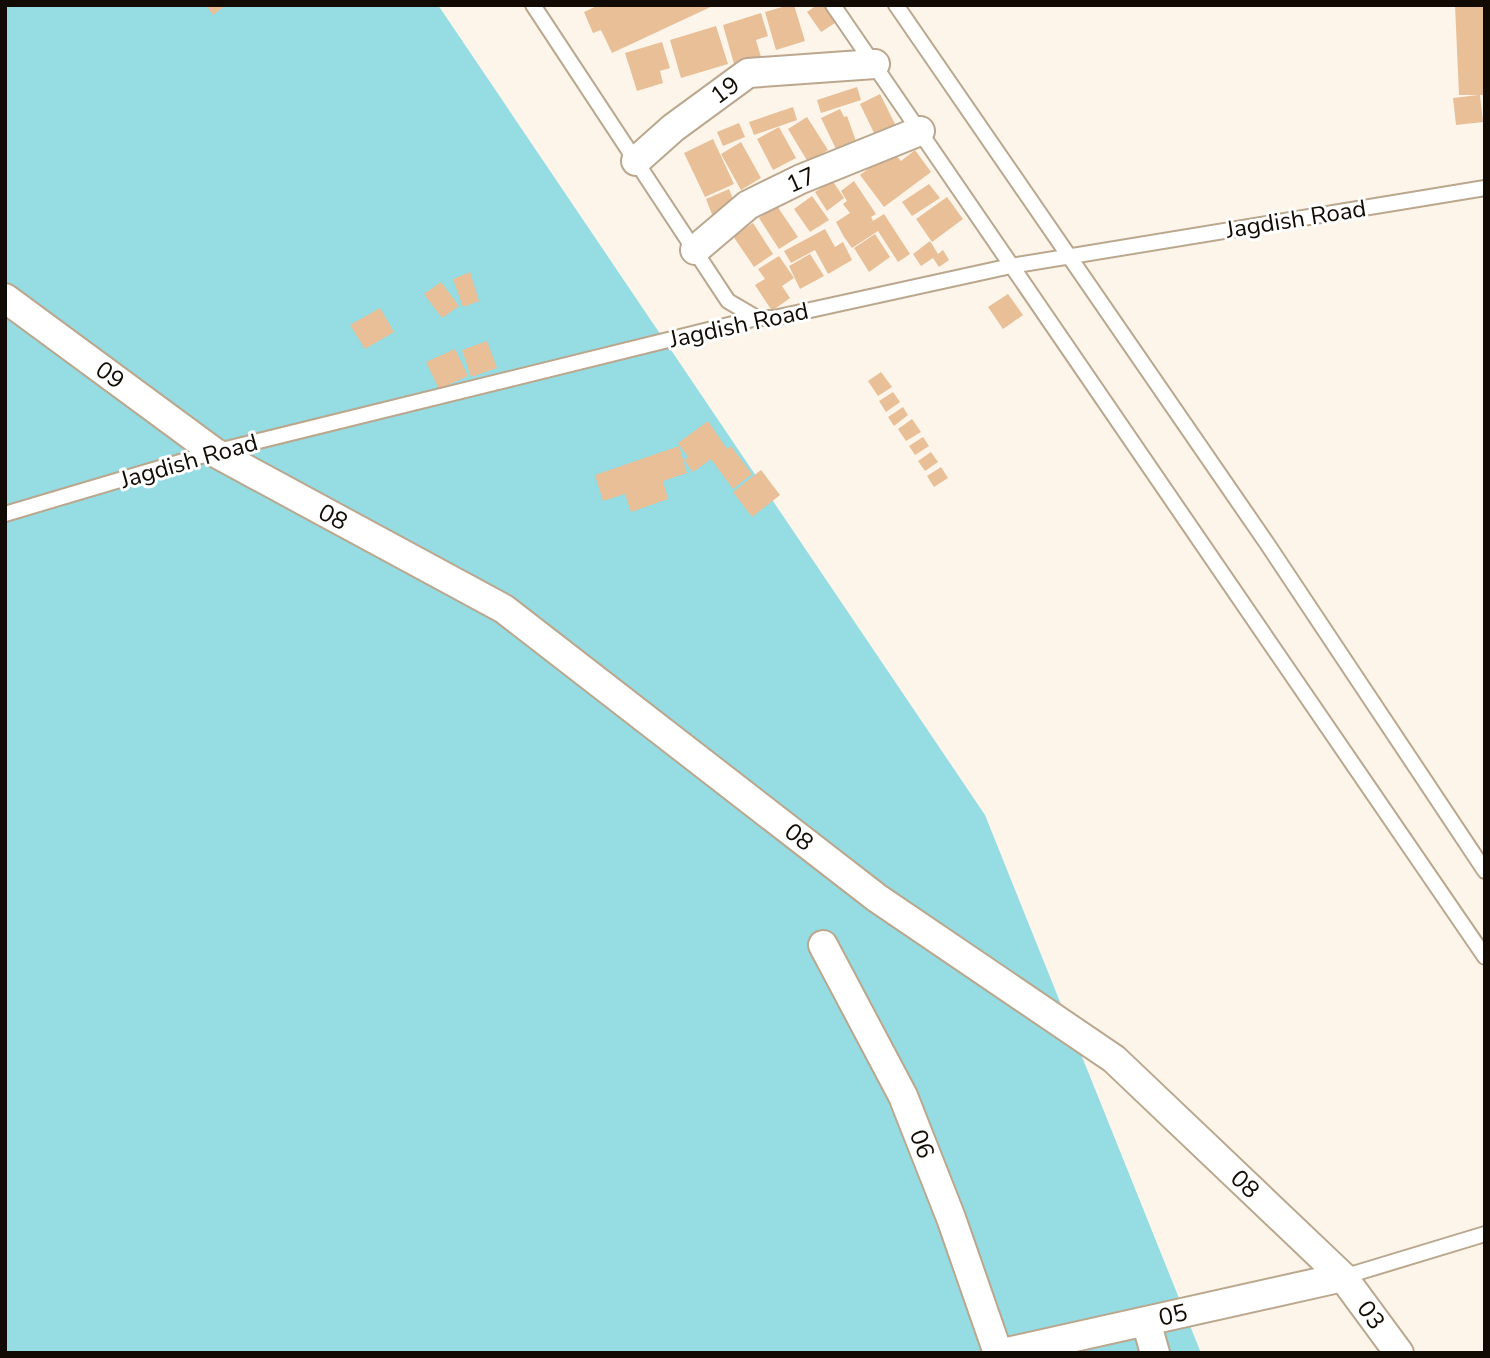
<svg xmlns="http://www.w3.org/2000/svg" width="1490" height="1358" font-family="'Nunito Sans',sans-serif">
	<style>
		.water { fill: #95dce3 }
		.building { fill: #e8bf97 }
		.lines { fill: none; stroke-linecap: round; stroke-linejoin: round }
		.service-casing { stroke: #baa78e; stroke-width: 18 }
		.minor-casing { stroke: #baa78e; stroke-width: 32 }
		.service { stroke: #fff; stroke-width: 14 }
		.minor { stroke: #fff; stroke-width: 28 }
		.labels { text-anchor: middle; stroke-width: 6; stroke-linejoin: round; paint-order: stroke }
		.street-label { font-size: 24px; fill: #110b03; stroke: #fff }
	</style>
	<rect width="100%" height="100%" fill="#fdf5ea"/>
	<!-- water -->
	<path class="water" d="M5,5H438L985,815L1201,1353H5Z"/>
	<!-- building -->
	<path class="building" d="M206,5H226L213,15Z
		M599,5H715L612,53L601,30L593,33L584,12Z
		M789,5H794L805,41L776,50L765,12Z
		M817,5H823L835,23L821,32L807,12Z
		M1455,5H1485V95H1480L1483,122L1456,125L1453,98L1478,95H1459Z
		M761,13L768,36L756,40L761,57L734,64L723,25Z
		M716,26L728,64L681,78L670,40Z
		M662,42L670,68L660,71L663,83L637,91L625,53Z
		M857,87L861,100L821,113L817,100Z
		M880,94L896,126L876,137L860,104Z
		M793,107L797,120L754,135L749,122Z
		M840,109L844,117L847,116L856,141L837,151L821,118Z
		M807,117L828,150L808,162L788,129Z
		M739,123L745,137L723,146L717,132Z
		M779,127L796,158L773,170L757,139Z
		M713,139L734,184L705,197L684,153Z
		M741,142L761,178L741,190L721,154Z
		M915,150L931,172L884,207L860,175L892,151L901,161Z
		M832,180L844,198L827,211L815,192Z
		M854,181L876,214L871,217L873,221L884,214L910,254L898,262L878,231L852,248L844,237L836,222L850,213L843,204L847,201L841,191Z
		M929,184L940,198L912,216L902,202Z
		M729,189L738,212L715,222L706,199Z
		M812,196L829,220L810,232L794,209Z
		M947,197L963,219L932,242L916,219Z
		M777,206L798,237L779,249L759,218Z
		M753,223L773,254L754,267L733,236Z
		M825,229L835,247L843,242L852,260L828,274L815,250L791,263L784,251Z
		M875,234L890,257L869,272L854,248Z
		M930,241L938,254L943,250L949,260L939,267L933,258L921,266L913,254Z
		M810,254L824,276L800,289L789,266Z
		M779,256L794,278L782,286L790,298L772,311L755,285L765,279L758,269Z
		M470,272L479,301L463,307L453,279Z
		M441,282L459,306L442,318L424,294Z
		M1008,294L1023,315L1003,329L988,307Z
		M380,308L394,332L365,349L350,325Z
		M487,341L497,368L471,377L462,350Z
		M455,349L468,376L439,389L426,362Z
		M881,372L892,387L878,396L868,381Z
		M893,392L900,402L886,412L879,401Z
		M903,407L908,415L894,426L888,417Z
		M912,419L921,432L906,441L898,429Z
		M708,421L727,449L731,446L752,474L733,489L711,459L693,472L684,460L688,457L678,443Z
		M923,437L929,446L915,455L909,446Z
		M679,446L687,473L663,481L668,499L631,512L625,494L603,501L595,475Z
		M931,452L938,462L925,471L918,461Z
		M941,467L948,478L934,487L927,476Z
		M761,470L780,495L752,517L733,492Z"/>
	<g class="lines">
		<!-- service casing -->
		<g class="service-casing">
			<path id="service" d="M533,5L728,301L757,318
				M833,5L1485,957
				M896,5L1268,545L1485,871
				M5,514L214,452L757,318H774L1011,266L1485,188
				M1343,1277L1485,1234"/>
		</g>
		<!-- minor casing -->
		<g class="minor-casing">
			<path id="minor" d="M636,161L673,128L748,73L875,64
				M695,250L748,205L801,179L920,131
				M5,298L214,452L504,609L877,898L1114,1059L1343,1277L1399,1353
				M823,945L903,1096L951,1218L998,1353
				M1146,1321L1155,1353
				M1003,1353L1343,1277"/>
		</g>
		<!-- service -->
		<use href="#service" class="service"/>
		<!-- minor -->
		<use href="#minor" class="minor"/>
	</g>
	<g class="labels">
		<!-- street labels -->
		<g class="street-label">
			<text transform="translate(725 90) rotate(-36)" y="8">19</text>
			<text transform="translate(801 180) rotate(-24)" y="8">17</text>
			<text transform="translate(1296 219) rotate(-9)" y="8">Jagdish Road</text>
			<text transform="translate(739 325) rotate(-12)" y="8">Jagdish Road</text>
			<text transform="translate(110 375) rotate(36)" y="8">09</text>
			<text transform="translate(189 461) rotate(-16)" y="8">Jagdish Road</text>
			<text transform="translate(333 517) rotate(28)" y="8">08</text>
			<text transform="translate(799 837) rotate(38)" y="8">08</text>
			<text transform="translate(922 1144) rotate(69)" y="8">06</text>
			<text transform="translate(1245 1184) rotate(44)" y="8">08</text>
			<text transform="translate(1173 1315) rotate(-13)" y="8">05</text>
			<text transform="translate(1371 1315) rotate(54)" y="8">03</text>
		</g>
	</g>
	<!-- border -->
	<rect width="1490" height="1358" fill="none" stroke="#110b03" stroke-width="14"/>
</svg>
